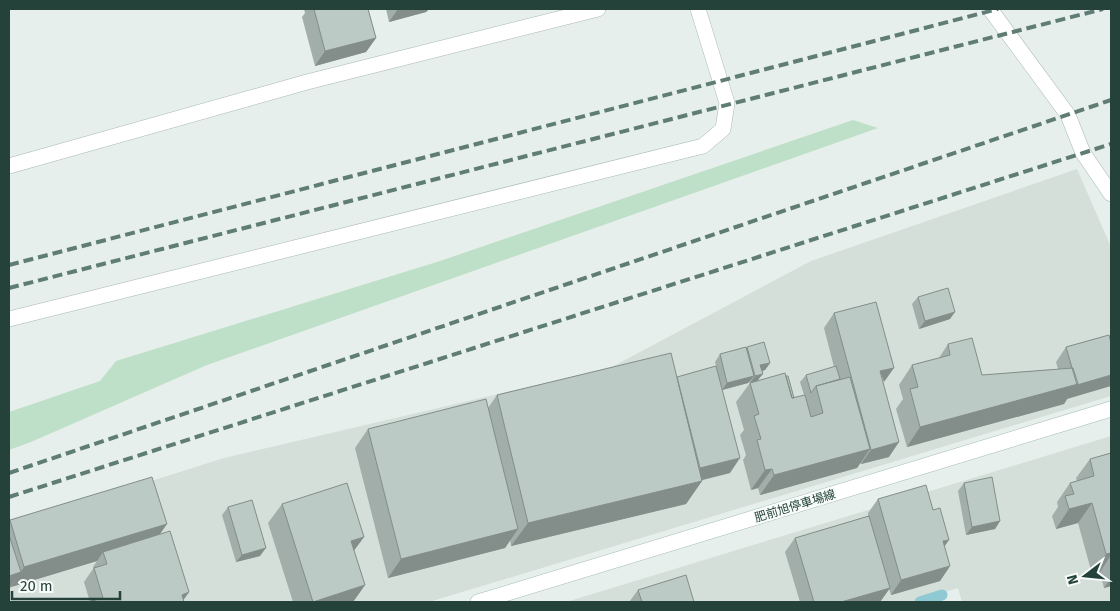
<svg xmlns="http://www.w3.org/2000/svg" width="1120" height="611" font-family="'Fira Sans','Noto Sans JP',sans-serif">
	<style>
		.built { fill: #d4dfda }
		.green { fill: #bfe0c8 }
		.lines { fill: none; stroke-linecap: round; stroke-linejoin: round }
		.stream { stroke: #8ec9d4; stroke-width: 11 }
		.minor-casing { stroke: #a8b8b2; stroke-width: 16 }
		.secondary-casing { stroke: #a4bbb3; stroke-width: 16 }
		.minor { stroke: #fff; stroke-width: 15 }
		.secondary { stroke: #fff; stroke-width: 15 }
		.rail { stroke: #5f7d75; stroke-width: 4; stroke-dasharray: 10 5; stroke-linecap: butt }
		.wall { fill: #a1aea9 }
		.shaded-wall { fill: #838d89 }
		.building { fill: #bbcac4; stroke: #838d89 }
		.labels { text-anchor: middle; stroke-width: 4; stroke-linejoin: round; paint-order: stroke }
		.street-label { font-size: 12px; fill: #24423a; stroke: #f7fbf9 }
	</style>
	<rect width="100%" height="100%" fill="#e6efeb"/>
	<!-- built -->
	<path class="built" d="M1077,169L1111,247V396L429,602H9V526L224,458L610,368L811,261Z
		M1111,436V602H962L958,588L910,602H566Z"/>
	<!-- green -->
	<path class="green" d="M853,120L878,128L207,365L31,442L9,450V412L100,381L116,361L440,261Z"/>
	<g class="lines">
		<!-- stream -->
		<path class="stream" d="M920,602L942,595"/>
		<!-- minor casing -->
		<g class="minor-casing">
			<path id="minor" d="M990,9L1068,115L1083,153L1111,194
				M9,166L307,82L598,9
				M9,319L703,146L723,129L727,103L698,9"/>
		</g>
		<!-- secondary casing -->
		<g class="secondary-casing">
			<path id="secondary" d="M478,602L1111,409"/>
		</g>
		<!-- minor -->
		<use href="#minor" class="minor"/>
		<!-- secondary -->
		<use href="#secondary" class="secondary"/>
		<!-- rail -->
		<path class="rail" d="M9,265L998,9
			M9,288L1103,9
			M9,473L1111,100
			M9,497L1111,144"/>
	</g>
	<!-- wall -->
	<path class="wall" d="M304,9H368L376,38L366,52L315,66L302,17L305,13Z
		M386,9H429L426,12L389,22Z
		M918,297L950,319L919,329L912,304Z
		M834,313L883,382L889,457L861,464L860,463L857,468L760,495L758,488L751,490L743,460L746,455L740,435L744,430L736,402L750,383L749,382L748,383L722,390L730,473L702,480V481L686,504L511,546L510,540L505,548L388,578L355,448L368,429L488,408L497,395L677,377L716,366L715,362L720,354L746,348L747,347L770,363L765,370L762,371L758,381L794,398L804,395L800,382L806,375L834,367L824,328Z
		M1109,335L1064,404L907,447L896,409L903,399L899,385L912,365L939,358L948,344L982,375L1058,369L1056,362L1066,347Z
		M1111,453V586L1104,588L1100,572L1092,574L1078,523L1056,529L1052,516L1058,507L1057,502L1070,483L1077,481L1076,478L1090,459Z
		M964,483L1000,521L995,529L966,535L958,491Z
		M878,499L944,546L950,566L940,581L891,595L889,589L880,602H800L785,552L795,538L868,516V513Z
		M282,504L364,537L354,550L365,585L353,602H293L268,523Z
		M228,507L260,556L236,562L222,515Z
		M10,520L167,524L159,535L189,592L183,600L90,602L84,582L93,569V567L97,561L11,587L9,589V523Z
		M638,590L694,602H629Z"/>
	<!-- shaded-wall -->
	<path class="shaded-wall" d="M398,9H429L426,12L389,22Z
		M376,38L366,52L315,66L325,51Z
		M955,312L950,319L919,329L925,321Z
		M770,363L765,370L755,373L760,365Z
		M894,368L884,382L880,371Z
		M763,374L757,381L750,383L755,376Z
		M1111,375V386L1067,399L1064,404L907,447L920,427Z
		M754,376L748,383L722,390L727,383Z
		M899,442L889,457L861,464L871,450Z
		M870,449L857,468L760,495L774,475Z
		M740,458L730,473L690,483L700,468Z
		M772,469L758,488L751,490L765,470Z
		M702,481L686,504L511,546L528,523Z
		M1092,503L1078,523L1056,529L1069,509Z
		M1000,521L995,529L966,535L972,527Z
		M167,524L153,544L103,552L97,561L11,587L24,567Z
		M518,529L505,548L388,578L401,559Z
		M364,537L350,556L351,541Z
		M949,540L939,554L943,541Z
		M266,548L260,556L236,562L242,555Z
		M1111,553V555L1100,572L1092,574L1106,554Z
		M950,566L940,581L891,595L901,580Z
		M21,572L9,589V576Z
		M1111,578V586L1104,588Z
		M365,585L353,602H312H313Z
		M890,588L880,602H841Z
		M189,592L182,602V595Z"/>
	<!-- building -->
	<path class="building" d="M314,9H368L376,38L325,51Z
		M948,288L955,312L925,321L918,297Z
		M876,302L894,368L880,371L899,442L871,450L834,313Z
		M1109,335L1111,343V375L1077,385L1066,347Z
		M972,338L982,375L1073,368L1078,384L920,427L910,389L918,387L912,365L950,355L948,344Z
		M764,342L770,363L760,365L763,374L755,376L747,347Z
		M746,347L754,376L727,383L720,354Z
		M671,353L702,481L528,523L497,395Z
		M716,366L740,458L700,468L677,377Z
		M836,366L840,379L816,386L811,393L806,375Z
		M785,373L792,398L805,395L811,417L823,413L816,386L850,377L870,449L774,475L772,469L765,470L757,440L761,439L754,416L759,414L750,383Z
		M786,376H788L794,398H792Z
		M486,399L518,529L401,559L368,429Z
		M1111,453V553L1106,554L1092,503L1069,509L1065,496L1074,494L1070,483L1094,476L1090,459Z
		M152,477L167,524L24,567L10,520Z
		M992,477L1000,521L972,527L964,483Z
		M347,483L364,537L351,541L365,585L313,602L282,504Z
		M926,485L933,510L940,508L949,540L943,541L950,566L901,580L878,499Z
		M252,500L266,548L242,555L228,507Z
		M869,516L890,588L841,602H814L795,538Z
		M170,531L189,592L182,595L184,602H88L103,598L94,568L107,564L103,552Z
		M9,535L21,572L9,576Z
		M686,575L694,602H642L638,590Z"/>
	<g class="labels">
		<!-- street labels -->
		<g class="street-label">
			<text transform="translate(795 506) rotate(-17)" y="4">肥前旭停車場線</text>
		</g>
	</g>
	<!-- border -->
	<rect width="1120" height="611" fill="none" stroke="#24423a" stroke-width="20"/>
	<!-- north arrow -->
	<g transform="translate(1085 576) rotate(254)" stroke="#f7fbf9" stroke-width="4" paint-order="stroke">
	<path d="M0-4L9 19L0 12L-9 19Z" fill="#24423a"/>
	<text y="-8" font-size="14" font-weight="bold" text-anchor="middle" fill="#24423a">N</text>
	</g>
	<!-- scale -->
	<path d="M12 591v8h108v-8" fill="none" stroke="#24423a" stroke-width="2.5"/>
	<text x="20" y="591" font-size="15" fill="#24423a" stroke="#f7fbf9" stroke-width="4" paint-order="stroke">20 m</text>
</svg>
